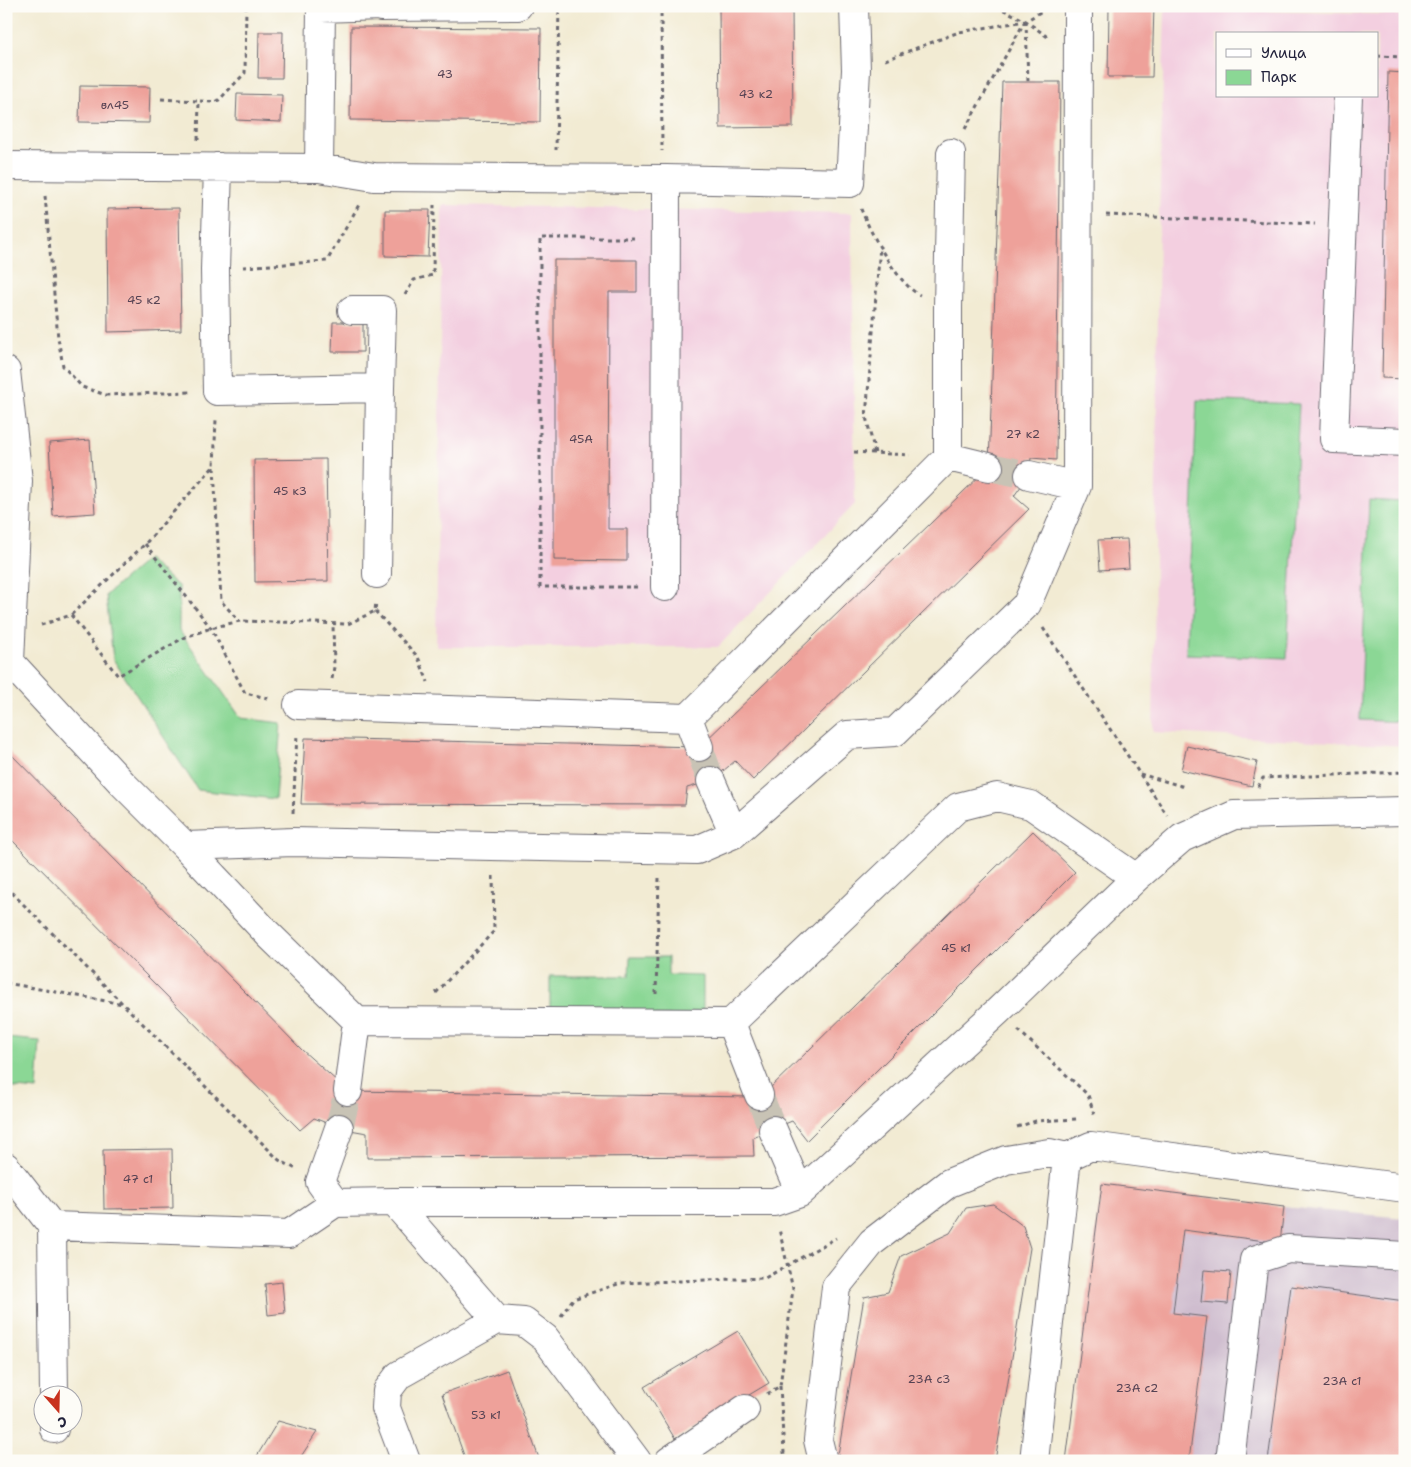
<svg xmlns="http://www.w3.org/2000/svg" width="1411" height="1467" font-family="'Shantell Sans',sans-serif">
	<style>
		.built { fill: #f3cfe0; fill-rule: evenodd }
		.industrial { fill: #cfbdcf }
		.green { fill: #8bd795; stroke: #567c68 }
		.building { fill: #eea19a }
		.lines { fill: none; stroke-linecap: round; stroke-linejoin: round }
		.minor-tunnel { stroke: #c8c3b5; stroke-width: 28; stroke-dasharray: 28 14; stroke-linecap: butt }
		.minor-casing { stroke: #6b6870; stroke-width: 30 }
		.path { stroke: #6b6870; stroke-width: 3; stroke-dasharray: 4 4; stroke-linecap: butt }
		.minor { stroke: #fff; stroke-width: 28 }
		.labels { text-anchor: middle; stroke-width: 4.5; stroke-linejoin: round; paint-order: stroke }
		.number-label { font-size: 12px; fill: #554253 }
	</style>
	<rect width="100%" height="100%" fill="#fdfcf7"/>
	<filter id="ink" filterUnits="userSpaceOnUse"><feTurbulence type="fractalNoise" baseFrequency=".02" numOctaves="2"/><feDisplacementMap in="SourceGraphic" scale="10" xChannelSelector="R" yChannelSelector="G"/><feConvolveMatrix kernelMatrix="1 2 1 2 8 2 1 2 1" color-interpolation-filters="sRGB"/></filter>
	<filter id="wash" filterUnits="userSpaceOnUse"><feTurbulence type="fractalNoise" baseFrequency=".0096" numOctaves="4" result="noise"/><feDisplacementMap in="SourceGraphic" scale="20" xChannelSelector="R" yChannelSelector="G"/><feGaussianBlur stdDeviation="1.12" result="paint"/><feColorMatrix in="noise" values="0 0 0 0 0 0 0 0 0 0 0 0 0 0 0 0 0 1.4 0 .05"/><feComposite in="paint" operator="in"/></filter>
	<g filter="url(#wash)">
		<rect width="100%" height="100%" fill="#f2ebd3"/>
		<!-- built -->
		<path class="built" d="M1165,8L1405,15V746L1153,732L1159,217ZM1217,34H1377V96H1217Z
			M442,205L852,213L855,504L718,647H436Z"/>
		<!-- industrial -->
		<path class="industrial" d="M1102,1184L1284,1207L1405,1218V1461H1066Z"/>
		<!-- green -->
		<path class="green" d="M1197,400L1299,404L1287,658L1186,654Z
			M1369,500L1405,502V722L1360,720Z
			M147,559L179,587V630L241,718L281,723L275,799L198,790L113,659L106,595Z
			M630,957H668V975L703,976V1016H550V976H629Z
			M6,1038L40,1041L37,1090L6,1087Z"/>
		<g id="blocks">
			<!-- building -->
			<path class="building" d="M719,6H792L793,127L720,128Z
				M1109,6H1154L1152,77H1108Z
				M351,27L541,28L540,122L350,120Z
				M259,32H283L282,78H258Z
				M1388,72L1405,73V379L1382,378Z
				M1002,82H1060L1056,460L1031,458L1029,475L1014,496L1029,509L753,780L735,761L711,781L687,788L685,805L301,804L305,738L699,747L989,467Z
				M80,86L150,87L149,123L79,122Z
				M237,94L282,95L281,122L236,120Z
				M179,208L181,330L108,332L107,209Z
				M385,210H430L428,257L385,256Z
				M554,260H637V292H609L608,529H627V561L554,560Z
				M333,322H363V352H332Z
				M90,440L95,513L53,516L49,443Z
				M326,459L328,581L255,582L254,460Z
				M1127,539L1129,568L1100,570L1098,540Z
				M1187,746L1257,762L1252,786L1181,770Z
				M6,749L302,1050L348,1091L753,1097L765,1093L1033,831L1075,872L807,1140L792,1121L753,1137L754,1156L367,1158V1133L339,1128L314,1118L300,1130L6,834Z
				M172,1149L173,1208L104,1209L103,1150Z
				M1102,1184L1284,1207L1280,1243L1183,1230L1173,1313L1207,1317L1189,1461H1066Z
				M993,1204L1023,1226L1030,1248L995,1461H837L864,1297L888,1292L901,1256L950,1233L966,1208Z
				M1204,1270L1231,1272L1228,1304L1201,1302Z
				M282,1282L285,1313L268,1315L265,1284Z
				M1291,1286L1405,1301V1461H1268Z
				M738,1331L769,1383L675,1439L644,1387Z
				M507,1370L540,1461H466L442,1394Z
				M278,1421L317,1432L298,1461H254Z"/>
		</g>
	</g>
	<g filter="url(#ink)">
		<use href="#blocks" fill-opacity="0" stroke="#6b6870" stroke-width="1"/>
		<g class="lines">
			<!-- minor-tunnel -->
			<path class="minor-tunnel" d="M989,467L1029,475
				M699,747L711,781
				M759,1095L773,1130
				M339,1128L348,1091"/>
			<!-- minor casing -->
			<g class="minor-casing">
				<path id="minor" d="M1078,6L1077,486L1027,604L895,732L847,735L734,834L697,850L293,842L185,846L268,934L357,1021L731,1023L958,807L997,797L1031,805L1136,878
					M381,7L518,6
					M1348,96L1334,439L1405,442
					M6,166L319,168L374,177L666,179L850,183L856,70L854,6
					M218,167L215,270L217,391L380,388L377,574
					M319,168L321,8L381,6
					M352,310H382L380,388
					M6,371L18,481L10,662L123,784L185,846
					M948,457L989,467
					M1029,475L1077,486
					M665,587L666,179
					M298,705L688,718L948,457V308L951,153
					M688,718L699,747
					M711,781L734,834
					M731,1023L759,1095
					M348,1091L357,1021
					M773,1130L800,1193
					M6,1167L52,1226L289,1234L335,1203L394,1202L497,1320L524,1322L545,1338L637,1461
					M394,1202H774L800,1193L998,1011L1136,878L1182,838L1234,815L1405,811
					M335,1203L320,1182L339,1128
					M52,1226L54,1394
					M54,1424V1429
					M406,1461L386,1408L387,1391L399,1375L497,1320
					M669,1461L745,1409
					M823,1461L818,1440L836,1287L872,1242L949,1183L1006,1160L1049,1153L1067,1157
					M1034,1461L1067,1157L1091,1146L1405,1188
					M1230,1461L1254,1260L1288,1249L1405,1256"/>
			</g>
			<!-- path -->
			<path class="path" d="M661,6L662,151
				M996,6L1026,21L1049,38
				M546,8H559L556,150
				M1026,21L1028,82
				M1377,56L1405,57
				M885,60L959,32L1026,21L1048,7
				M161,99L199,101
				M965,129L1025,21
				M198,140L199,101L213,102L219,100L245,73L246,6
				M45,196L58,338L63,366L82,387L106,395L190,392
				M861,209C870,232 898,285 920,295
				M1106,215L1315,224
				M243,267L327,261L360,203
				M405,295L414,280L433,275L434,205
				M854,452L910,455
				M875,453L866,417L880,246
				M214,467L221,601L239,621
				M145,544L211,628L245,693L272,699
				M637,587H540V238H638
				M375,611L418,657L428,682
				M71,615L118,676L183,638L211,628L240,621L348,624L375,611L376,601
				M41,625L71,615L145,544L214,466L216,419
				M1043,628L1167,815
				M332,679L334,667L333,624
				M1140,774L1185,787
				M1258,787L1263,778L1405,772
				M293,813L297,734
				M6,887L279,1160L296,1169
				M6,983L123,1004
				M436,993L494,931L493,874
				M656,994L659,878
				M1018,1030L1088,1095L1095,1117
				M1017,1127L1036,1121L1078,1119
				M561,1316L573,1299L621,1283L765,1278L836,1238
				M780,1386L784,1453L787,1461
				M767,1394L780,1386L793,1289L779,1229"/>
			<!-- minor -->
			<use href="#minor" class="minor"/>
		</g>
	</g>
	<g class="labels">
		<!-- number labels -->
		<g class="number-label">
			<text x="445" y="78">43</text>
			<text x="756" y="98">43 к2</text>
			<text x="115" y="109">вл45</text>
			<text x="144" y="304">45 к2</text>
			<text x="1023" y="438">27 к2</text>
			<text x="581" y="443">45А</text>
			<text x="290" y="495">45 к3</text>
			<text x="956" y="952">45 к1</text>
			<text x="138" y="1183">47 с1</text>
			<text x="929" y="1383">23А с3</text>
			<text x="1342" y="1385">23А с1</text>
			<text x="1137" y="1392">23А с2</text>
			<text x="486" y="1419">53 к1</text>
		</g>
	</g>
	<!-- margin -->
	<rect width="1411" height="1467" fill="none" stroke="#fdfcf7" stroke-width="25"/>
	<!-- legend -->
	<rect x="1216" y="32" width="162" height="65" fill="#fdfcf7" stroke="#a5a5ac"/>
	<rect x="1226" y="49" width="25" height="8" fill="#ffffff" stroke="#a5a5ac"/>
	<text x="1261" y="58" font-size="15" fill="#22223b">Улица</text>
	<rect x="1226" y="70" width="25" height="15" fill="#8bd795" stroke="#a5a5ac"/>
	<text x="1261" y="82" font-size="15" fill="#22223b">Парк</text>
	<!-- north arrow -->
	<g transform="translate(58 1410) rotate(160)"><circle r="24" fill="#fdfcf7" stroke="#a5a5ac"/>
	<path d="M0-4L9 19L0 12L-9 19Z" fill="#c8321e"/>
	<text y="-8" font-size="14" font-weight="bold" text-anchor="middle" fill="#22223b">С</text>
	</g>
</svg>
